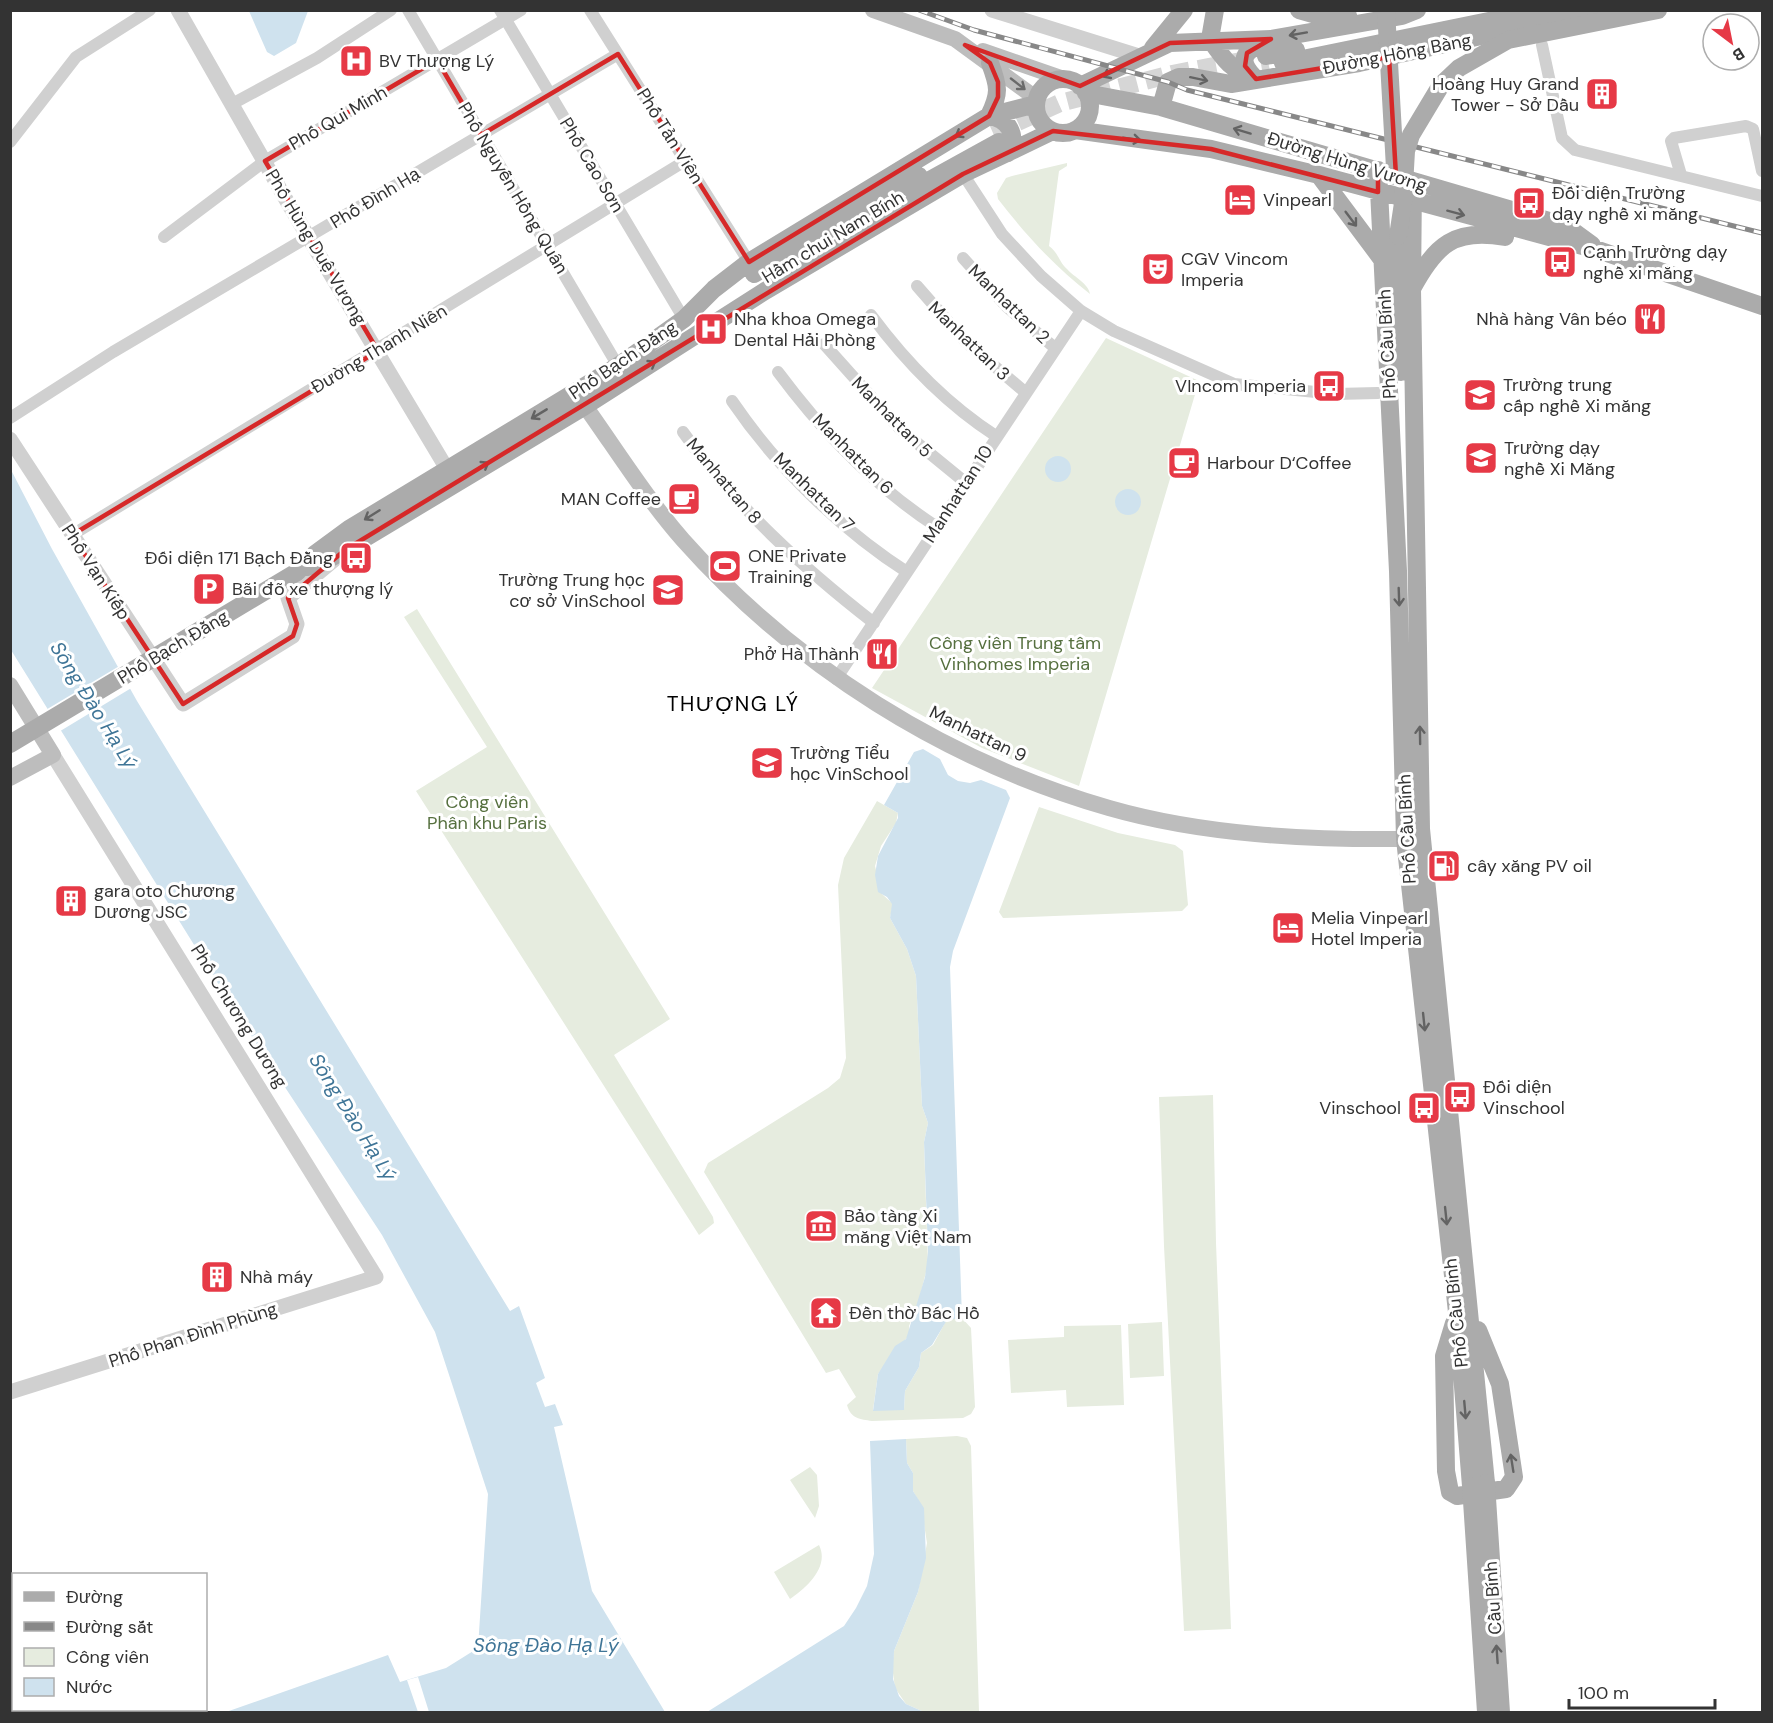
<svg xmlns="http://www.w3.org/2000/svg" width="1773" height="1723" font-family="'DM Sans',sans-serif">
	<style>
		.green { fill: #e6ecdf }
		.water { fill: #cfe2ee }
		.pier { fill: #fff }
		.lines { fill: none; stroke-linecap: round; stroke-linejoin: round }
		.primary-tunnel { stroke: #d6d6d6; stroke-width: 18; stroke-dasharray: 18 9; stroke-linecap: butt }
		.minor { stroke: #d0d0d0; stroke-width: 12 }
		.tertiary { stroke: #d0d0d0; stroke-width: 15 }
		.secondary { stroke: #bdbdbd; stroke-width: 16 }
		.primary { stroke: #ababab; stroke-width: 18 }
		.rail-casing { stroke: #888; stroke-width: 5 }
		.rail { stroke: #fff; stroke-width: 3; stroke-dasharray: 9; stroke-linecap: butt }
		.primary-bridge { stroke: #ababab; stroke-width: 18 }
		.oneway { stroke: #636363 }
		.oneway2 { stroke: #6a6a6a }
		.marked { fill: none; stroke: #d62828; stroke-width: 4.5; stroke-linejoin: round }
		.labels { text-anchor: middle; stroke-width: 6; stroke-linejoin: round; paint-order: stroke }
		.street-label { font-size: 18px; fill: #333; stroke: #fff }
		.poi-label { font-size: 18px; fill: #333; stroke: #fff; text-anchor: start }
		.park-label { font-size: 18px; fill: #56703f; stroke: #fff }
		.water-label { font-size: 20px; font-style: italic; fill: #3f7597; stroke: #fff }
		.quarter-label { font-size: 21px; letter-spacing: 1.5px; fill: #000; stroke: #fff }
	</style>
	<rect width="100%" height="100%" fill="#fff"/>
	<!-- green -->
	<path class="green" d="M1067,163V166L1059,171L1049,246C1058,252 1059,262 1067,269C1074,277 1089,284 1090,294C1055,267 1025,234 998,199L997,193L1006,178L1012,176Z
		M1106,338L1199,381L1079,786L982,748L872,688Z
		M417,609L670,1019L614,1055L713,1217L714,1223L699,1235L416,791L487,747L404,617Z
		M877,801L898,813L896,823L881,846L875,866L882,894L893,904L890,918L907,949L916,976L922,1106L928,1123L924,1142L928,1264L919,1300L909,1326V1335L878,1374L873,1410H904L905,1391L919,1367L921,1353L933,1345L947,1319L962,1318L971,1328L975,1407L971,1414L963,1418L872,1421C860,1419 851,1419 847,1405L856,1397L839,1369L826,1373L704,1172L708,1163L828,1088L840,1078L846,1058L838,885L844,858Z
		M1039,807L1118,833L1175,845L1183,851L1188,905L1182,911L1003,918L999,912Z
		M1213,1095L1216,1243L1231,1629L1184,1631L1164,1246L1159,1097Z
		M1162,1322L1164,1376L1130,1378L1128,1324Z
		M1121,1325L1124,1405L1067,1407L1066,1390L1011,1393L1008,1340L1064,1337V1326Z
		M957,1436L967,1438L971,1446L979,1712H924L906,1704L895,1688L892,1666L894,1651L918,1592L927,1543L921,1505L913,1491V1473L907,1463L906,1439Z
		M810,1467L817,1475L819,1506L815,1518L790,1480Z
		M819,1545C830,1567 806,1588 790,1599L774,1572Z"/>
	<!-- water -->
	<path class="water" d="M249,11H308L296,43L274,56L267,52Z
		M1045 469a13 13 0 1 1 26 0a13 13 0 1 1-26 0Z
		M10,468L52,549L137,701L510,1311L519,1306L545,1378L536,1383L545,1407L555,1404L563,1425L554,1427L592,1591L665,1712H226L388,1655L400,1682L446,1668L478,1648L488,1494L435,1332L382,1235L237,1014L11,650Z
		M1115 502a13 13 0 1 1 26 0a13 13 0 1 1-26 0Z
		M923,749L940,759L948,775L958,781L970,783L981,780L1006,790L1010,798L953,951L950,967L962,1318L947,1320L932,1345L921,1353L919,1367L905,1391L904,1410L873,1411L878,1374L895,1346L906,1339L925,1277L928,1252L924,1142L928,1123L922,1106L916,976L907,949L890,918L892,904L887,897L878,892L875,875L878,856L898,818V813L884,805L914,752Z
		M906,1439L907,1463L913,1473V1491L924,1508L926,1558L918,1592L894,1651L893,1679L899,1696L906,1704L924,1712H707L844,1626L856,1608L867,1586L874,1554L870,1441Z"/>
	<!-- pier -->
	<path class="pier" d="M121,665L133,687L57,733L44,711Z
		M418,1677L429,1712H418L407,1680Z"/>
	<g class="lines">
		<!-- primary-tunnel -->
		<path class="primary-tunnel" d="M1235,72L1269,66
			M993,133L1060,103L1172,74L1241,61"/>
		<!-- minor -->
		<path class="minor" d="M408,10L618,366
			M500,10L684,319
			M590,10L749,262
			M1542,45L1562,138L1575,150L1762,196
			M232,104L317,58L391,10
			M10,142L76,57L150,10
			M963,174L1002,234L1041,276L1081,311L1114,331L1234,384L1336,394L1378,393
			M1681,175L1671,141L1674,138L1746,126L1753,129L1762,171
			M164,237L265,161L521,10
			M963,258L1007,307L1055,348
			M917,286L966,342L1025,392
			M871,315C905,361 948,405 996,436
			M824,344L900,429L966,483
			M778,372C822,431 875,487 937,527
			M732,401C777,467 840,529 907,572
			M10,418L113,352L618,54
			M683,432C736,507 802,567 874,623
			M72,535L685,161
			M836,679L1081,311"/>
		<!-- tertiary -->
		<path class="tertiary" d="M178,10L288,203L453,479
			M992,10L1142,57
			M10,439L183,704L293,636L297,624L288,598L334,560
			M10,1392L376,1277L53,755"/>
		<!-- secondary -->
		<path class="secondary" d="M873,10L955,39L1037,99
			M983,51L1064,79
			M585,406C617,451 647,499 683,540C796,667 945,761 1109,808C1203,835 1307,840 1405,839
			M10,685L53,755L10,778"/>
		<!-- primary -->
		<path class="primary" d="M1215,10L1210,39C1225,61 1230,69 1256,79
			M1299,10L1320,16L1348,15
			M1153,48L1184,10
			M1266,56L1296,50
			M990,63C999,87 1000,93 989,116C1009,119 1018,135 1008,153
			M1283,63L1543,10
			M1256,79C1235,59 1245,50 1268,41
			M1036 106a27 27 0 1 1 54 0a27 27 0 1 1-54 0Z
			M1080,86L1170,43L1271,39L1402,16L1417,10
			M1086,93L1161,107L1566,226L1592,245
			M1161,107L1168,82L1179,77H1193L1231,84L1359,63L1599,10
			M1075,130L1211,149L1319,175L1601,251L1762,306
			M1378,170L1398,571L1405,839L1457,1312L1471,1486
			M1319,175L1384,262
			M1413,182L1412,289L1421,829L1486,1483
			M912,190L999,142
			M1398,236L1401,372
			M754,274L919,176
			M1413,287C1436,245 1454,228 1505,237
			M307,567L319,564L345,550L585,406L765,291L963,174L1053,131
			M297,572L315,554L349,529L618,366L684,319L714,289L749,262L989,116L1036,104
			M1454,1323L1444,1356L1446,1471L1450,1492L1457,1496L1506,1489L1514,1477L1500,1384L1478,1330"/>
		<!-- rail casing -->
		<g class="rail-casing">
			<path id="rail" d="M919,10L974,30L1168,82L1187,90L1762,233"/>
		</g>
		<!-- rail -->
		<use href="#rail" class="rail"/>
		<!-- primary-bridge -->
		<path class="primary-bridge" d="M1386,10L1395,168
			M1398,236L1403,203L1406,151L1411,135L1441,85L1459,68L1508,40L1658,10
			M10,744L297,572
			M1486,1483L1501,1712
			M1471,1486L1486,1712"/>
	</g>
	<!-- one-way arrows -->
	<defs><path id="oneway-shaft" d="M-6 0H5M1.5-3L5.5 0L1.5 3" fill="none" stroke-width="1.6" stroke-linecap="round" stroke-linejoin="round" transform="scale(1.5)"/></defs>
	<g class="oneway">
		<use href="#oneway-shaft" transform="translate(1298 34) rotate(170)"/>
		<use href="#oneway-shaft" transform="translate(1111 73) rotate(154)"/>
		<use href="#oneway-shaft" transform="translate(1199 79) rotate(12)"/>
		<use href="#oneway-shaft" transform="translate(1242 131) rotate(-163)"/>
		<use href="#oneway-shaft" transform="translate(963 132) rotate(149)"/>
		<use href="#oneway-shaft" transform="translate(1132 139) rotate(8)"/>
		<use href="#oneway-shaft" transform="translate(1456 213) rotate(15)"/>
		<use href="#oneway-shaft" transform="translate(1351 219) rotate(53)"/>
		<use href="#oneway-shaft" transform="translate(648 366) rotate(-32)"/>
		<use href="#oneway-shaft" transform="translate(539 414) rotate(149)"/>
		<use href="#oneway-shaft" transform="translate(481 467) rotate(-31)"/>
		<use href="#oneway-shaft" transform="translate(372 515) rotate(148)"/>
		<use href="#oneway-shaft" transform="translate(1399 597) rotate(88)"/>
		<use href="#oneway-shaft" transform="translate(1420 735) rotate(-91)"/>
		<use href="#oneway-shaft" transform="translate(1424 1022) rotate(84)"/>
		<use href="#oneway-shaft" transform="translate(1446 1216) rotate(84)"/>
		<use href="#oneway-shaft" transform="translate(1465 1410) rotate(85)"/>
		<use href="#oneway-shaft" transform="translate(1512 1463) rotate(-99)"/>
		<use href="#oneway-shaft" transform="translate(1497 1654) rotate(-94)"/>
	</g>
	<use class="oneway2" href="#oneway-shaft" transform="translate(1018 84) rotate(38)"/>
	<!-- marked area -->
	<path class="marked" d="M1271,39L1247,53L1245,66L1256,79L1389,57L1396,176L1378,170V192L1211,149L1053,131L963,174L345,550L288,598L297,624L293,636L183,704L72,535L378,351L265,161L437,60L481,135L618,54L749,262L989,116L998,97V82L990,63L965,45L1080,86L1170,43Z"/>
	<!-- icons -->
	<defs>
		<g id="hospital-square" transform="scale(1.725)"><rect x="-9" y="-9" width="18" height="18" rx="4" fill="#e63946" stroke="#fff"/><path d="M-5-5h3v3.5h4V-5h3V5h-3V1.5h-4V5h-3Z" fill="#fff"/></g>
		<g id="building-square" transform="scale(1.725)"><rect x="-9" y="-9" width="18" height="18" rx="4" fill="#e63946" stroke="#fff"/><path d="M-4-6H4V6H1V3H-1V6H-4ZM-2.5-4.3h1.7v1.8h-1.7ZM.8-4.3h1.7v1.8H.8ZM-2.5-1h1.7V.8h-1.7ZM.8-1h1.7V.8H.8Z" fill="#fff"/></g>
		<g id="hotel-square" transform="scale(1.725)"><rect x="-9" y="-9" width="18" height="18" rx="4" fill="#e63946" stroke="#fff"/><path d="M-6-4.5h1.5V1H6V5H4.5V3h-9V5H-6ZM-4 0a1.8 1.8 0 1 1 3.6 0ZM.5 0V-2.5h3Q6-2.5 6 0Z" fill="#fff"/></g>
		<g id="bus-square" transform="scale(1.725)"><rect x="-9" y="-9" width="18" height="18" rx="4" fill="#e63946" stroke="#fff"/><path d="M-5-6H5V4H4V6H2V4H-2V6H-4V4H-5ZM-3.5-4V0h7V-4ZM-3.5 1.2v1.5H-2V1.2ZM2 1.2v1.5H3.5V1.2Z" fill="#fff"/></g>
		<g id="theatre-square" transform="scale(1.725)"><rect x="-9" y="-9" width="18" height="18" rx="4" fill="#e63946" stroke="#fff"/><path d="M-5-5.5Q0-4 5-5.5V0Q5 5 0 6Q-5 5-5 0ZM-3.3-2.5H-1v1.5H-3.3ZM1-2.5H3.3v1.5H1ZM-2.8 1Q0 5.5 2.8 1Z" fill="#fff"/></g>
		<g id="restaurant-square" transform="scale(1.725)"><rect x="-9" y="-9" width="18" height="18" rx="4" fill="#e63946" stroke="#fff"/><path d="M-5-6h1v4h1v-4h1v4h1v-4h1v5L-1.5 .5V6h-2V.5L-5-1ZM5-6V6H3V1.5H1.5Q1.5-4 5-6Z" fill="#fff"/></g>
		<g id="university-square" transform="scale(1.725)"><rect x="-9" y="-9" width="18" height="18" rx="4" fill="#e63946" stroke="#fff"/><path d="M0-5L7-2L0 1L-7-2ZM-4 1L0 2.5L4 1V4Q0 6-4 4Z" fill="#fff"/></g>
		<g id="school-square" transform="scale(1.725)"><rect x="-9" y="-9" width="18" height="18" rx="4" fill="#e63946" stroke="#fff"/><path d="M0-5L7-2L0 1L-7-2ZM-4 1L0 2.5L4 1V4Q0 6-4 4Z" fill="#fff"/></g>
		<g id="cafe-square" transform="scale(1.725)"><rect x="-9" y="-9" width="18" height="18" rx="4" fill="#e63946" stroke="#fff"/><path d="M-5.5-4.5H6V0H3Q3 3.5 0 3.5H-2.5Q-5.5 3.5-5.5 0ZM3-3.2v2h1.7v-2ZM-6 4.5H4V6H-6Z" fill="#fff"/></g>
		<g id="stadium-square" transform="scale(1.725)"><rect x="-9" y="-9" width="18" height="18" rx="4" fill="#e63946" stroke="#fff"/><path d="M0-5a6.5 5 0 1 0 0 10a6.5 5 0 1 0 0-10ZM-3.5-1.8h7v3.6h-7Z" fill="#fff"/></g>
		<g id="parking-square" transform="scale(1.725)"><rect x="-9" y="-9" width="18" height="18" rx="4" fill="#e63946" stroke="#fff"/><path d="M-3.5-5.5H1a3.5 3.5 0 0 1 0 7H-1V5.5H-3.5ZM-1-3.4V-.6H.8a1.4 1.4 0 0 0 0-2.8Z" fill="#fff"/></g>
		<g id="fuel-square" transform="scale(1.725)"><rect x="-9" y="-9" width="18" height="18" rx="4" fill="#e63946" stroke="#fff"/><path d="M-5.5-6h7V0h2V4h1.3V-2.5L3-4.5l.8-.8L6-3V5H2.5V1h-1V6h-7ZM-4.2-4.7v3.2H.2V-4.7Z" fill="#fff"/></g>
		<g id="museum-square" transform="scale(1.725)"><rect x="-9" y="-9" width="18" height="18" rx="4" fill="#e63946" stroke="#fff"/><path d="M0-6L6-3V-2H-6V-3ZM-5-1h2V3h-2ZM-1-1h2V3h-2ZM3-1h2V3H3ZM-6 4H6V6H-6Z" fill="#fff"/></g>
		<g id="temple-square" transform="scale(1.725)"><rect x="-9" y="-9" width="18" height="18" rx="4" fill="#e63946" stroke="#fff"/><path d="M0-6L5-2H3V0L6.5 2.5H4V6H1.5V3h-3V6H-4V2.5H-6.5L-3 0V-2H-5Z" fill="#fff"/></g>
	</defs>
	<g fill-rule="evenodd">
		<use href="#hospital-square" x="356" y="61"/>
		<use href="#building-square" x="1602" y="94"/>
		<use href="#hotel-square" x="1240" y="200"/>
		<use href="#bus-square" x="1529" y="203"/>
		<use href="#bus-square" x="1560" y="262"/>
		<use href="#theatre-square" x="1158" y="269"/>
		<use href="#restaurant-square" x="1650" y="319"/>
		<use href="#hospital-square" x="711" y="329"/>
		<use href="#bus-square" x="1329" y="386"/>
		<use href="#university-square" x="1480" y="395"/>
		<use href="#school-square" x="1481" y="458"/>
		<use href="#cafe-square" x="1184" y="463"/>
		<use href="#cafe-square" x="684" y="499"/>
		<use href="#bus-square" x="356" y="558"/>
		<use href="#stadium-square" x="725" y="566"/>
		<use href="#parking-square" x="209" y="589"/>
		<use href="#school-square" x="668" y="590"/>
		<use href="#restaurant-square" x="882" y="654"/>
		<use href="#school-square" x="767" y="763"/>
		<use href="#fuel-square" x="1444" y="866"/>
		<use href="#building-square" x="71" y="901"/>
		<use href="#hotel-square" x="1288" y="928"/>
		<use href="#bus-square" x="1460" y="1097"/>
		<use href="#bus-square" x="1424" y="1108"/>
		<use href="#museum-square" x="821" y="1226"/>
		<use href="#building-square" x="217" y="1277"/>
		<use href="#temple-square" x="826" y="1313"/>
	</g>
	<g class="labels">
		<!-- street labels -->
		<g class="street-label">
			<text transform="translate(1397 54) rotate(-11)" y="6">Đường Hồng Bàng</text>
			<text transform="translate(338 118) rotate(-30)" y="6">Phố Qui Minh</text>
			<text transform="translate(670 136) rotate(58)" y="6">Phố Tản Viên</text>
			<text transform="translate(1347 162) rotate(17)" y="6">Đường Hùng Vương</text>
			<text transform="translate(592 165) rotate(59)" y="6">Phố Cao Sơn</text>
			<text transform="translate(513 188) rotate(59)" y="6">Phố Nguyễn Hồng Quân</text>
			<text transform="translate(375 198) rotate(-31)" y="6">Phố Đình Hạ</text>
			<text transform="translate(833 237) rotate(-31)" y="6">Hầm chui Nam Bính</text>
			<text transform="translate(316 247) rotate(59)" y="6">Phố Hùng Duệ Vương</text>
			<text transform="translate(1009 304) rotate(44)" y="6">Manhattan 2</text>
			<text transform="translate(969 341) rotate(44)" y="6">Manhattan 3</text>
			<text transform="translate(1387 344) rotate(-93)" y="6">Phố Cầu Bính</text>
			<text transform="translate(379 349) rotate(-31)" y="6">Đường Thanh Niên</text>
			<text transform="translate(623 360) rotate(-34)" y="6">Phố Bạch Đằng</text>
			<text transform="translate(892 417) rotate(45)" y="6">Manhattan 5</text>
			<text transform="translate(853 454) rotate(45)" y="6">Manhattan 6</text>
			<text transform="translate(724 481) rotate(50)" y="6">Manhattan 8</text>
			<text transform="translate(814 492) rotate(44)" y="6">Manhattan 7</text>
			<text transform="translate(958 494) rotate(-57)" y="6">Manhattan 10</text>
			<text transform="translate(96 572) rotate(57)" y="6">Phố Vạn Kiếp</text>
			<text transform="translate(173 647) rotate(-31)" y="6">Phố Bạch Đằng</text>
			<text transform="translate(978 734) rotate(26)" y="6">Manhattan 9</text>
			<text transform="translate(1407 829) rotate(-93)" y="6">Phố Cầu Bính</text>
			<text transform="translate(239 1016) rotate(58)" y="6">Phố Chương Dương</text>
			<text transform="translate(1456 1313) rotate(-96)" y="6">Phố Cầu Bính</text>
			<text transform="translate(193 1335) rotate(-18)" y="6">Phố Phan Đình Phùng</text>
			<text transform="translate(1493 1598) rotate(-94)" y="6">Cầu Bính</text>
		</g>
		<!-- poi labels -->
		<g class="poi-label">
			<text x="379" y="67">BV Thượng Lý</text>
			<text x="1579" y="90" text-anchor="end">Hoàng Huy Grand<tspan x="1579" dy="21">Tower - Sở Dầu</tspan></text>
			<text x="1552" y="199">Đối diện Trường<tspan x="1552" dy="21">dạy nghề xi măng</tspan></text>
			<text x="1263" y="206">Vinpearl</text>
			<text x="1583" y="258">Cạnh Trường dạy<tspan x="1583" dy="21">nghề xi măng</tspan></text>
			<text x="1181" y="265">CGV Vincom<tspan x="1181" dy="21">Imperia</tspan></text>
			<text x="734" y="325">Nha khoa Omega<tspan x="734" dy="21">Dental Hải Phòng</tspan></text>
			<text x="1627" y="325" text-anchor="end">Nhà hàng Vân béo</text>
			<text x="1503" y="391">Trường trung<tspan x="1503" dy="21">cấp nghề Xi măng</tspan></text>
			<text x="1306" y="392" text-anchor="end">VIncom Imperia</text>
			<text x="1504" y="454">Trường dạy<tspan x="1504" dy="21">nghề Xi Măng</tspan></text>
			<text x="1207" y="469">Harbour D‘Coffee</text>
			<text x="661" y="505" text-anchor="end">MAN Coffee</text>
			<text x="748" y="562">ONE Private<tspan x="748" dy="21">Training</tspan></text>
			<text x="333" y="564" text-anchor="end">Đối diện 171 Bạch Đằng</text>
			<text x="645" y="586" text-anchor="end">Trường Trung học<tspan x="645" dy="21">cơ sở VinSchool</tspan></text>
			<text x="232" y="595">Bãi đõ xe thượng lý</text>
			<text x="859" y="660" text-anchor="end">Phở Hà Thành</text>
			<text x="790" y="759">Trường Tiểu<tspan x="790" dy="21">học VinSchool</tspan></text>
			<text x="1467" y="872">cây xăng PV oil</text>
			<text x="94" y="897">gara oto Chương<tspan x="94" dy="21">Dương JSC</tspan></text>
			<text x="1311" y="924">Melia Vinpearl<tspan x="1311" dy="21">Hotel Imperia</tspan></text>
			<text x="1483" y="1093">Đối diện<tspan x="1483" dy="21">Vinschool</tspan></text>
			<text x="1401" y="1114" text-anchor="end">Vinschool</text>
			<text x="844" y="1222">Bảo tàng Xi<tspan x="844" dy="21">măng Việt Nam</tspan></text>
			<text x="240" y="1283">Nhà máy</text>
			<text x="849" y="1319">Đền thờ Bác Hồ</text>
		</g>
		<!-- park labels -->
		<g class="park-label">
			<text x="1015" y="649">Công viên Trung tâm<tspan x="1015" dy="21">Vinhomes Imperia</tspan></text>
			<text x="487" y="808">Công viên<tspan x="487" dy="21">Phân khu Paris</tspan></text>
		</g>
		<!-- water labels -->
		<g class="water-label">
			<text transform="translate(94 705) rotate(58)" y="7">Sông Đào Hạ Lý</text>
			<text transform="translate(353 1117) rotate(58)" y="7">Sông Đào Hạ Lý</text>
			<text x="546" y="1652">Sông Đào Hạ Lý</text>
		</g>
		<!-- quarter labels -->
		<g class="quarter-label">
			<text x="733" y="711">THƯỢNG LÝ</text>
		</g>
	</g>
	<!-- border -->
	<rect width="1773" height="1723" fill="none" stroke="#333333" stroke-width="24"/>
	<!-- legend -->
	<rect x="12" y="1573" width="195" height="138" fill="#ffffff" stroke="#adadad" stroke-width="1.5"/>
	<rect x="24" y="1592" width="30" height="9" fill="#ababab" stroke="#adadad" stroke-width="1.5"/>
	<text x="66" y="1603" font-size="18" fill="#333333">Đường</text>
	<rect x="24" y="1622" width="30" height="9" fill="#888888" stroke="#adadad" stroke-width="1.5"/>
	<text x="66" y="1633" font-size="18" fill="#333333">Đường sắt</text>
	<rect x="24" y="1648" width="30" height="18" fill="#e6ecdf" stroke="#adadad" stroke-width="1.5"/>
	<text x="66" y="1663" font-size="18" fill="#333333">Công viên</text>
	<rect x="24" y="1678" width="30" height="18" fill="#cfe2ee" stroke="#adadad" stroke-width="1.5"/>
	<text x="66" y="1693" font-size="18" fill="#333333">Nước</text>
	<!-- north arrow -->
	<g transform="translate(1731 42) rotate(148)"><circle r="28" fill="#ffffff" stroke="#adadad" stroke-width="1.5"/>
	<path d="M0-4.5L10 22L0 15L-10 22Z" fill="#e63946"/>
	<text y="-9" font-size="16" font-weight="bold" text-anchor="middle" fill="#333333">B</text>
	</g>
	<!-- scale -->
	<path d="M1569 1699v9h146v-9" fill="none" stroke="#333333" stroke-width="3"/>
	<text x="1578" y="1699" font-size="18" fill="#333333" stroke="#ffffff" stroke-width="4.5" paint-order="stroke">100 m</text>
</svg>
